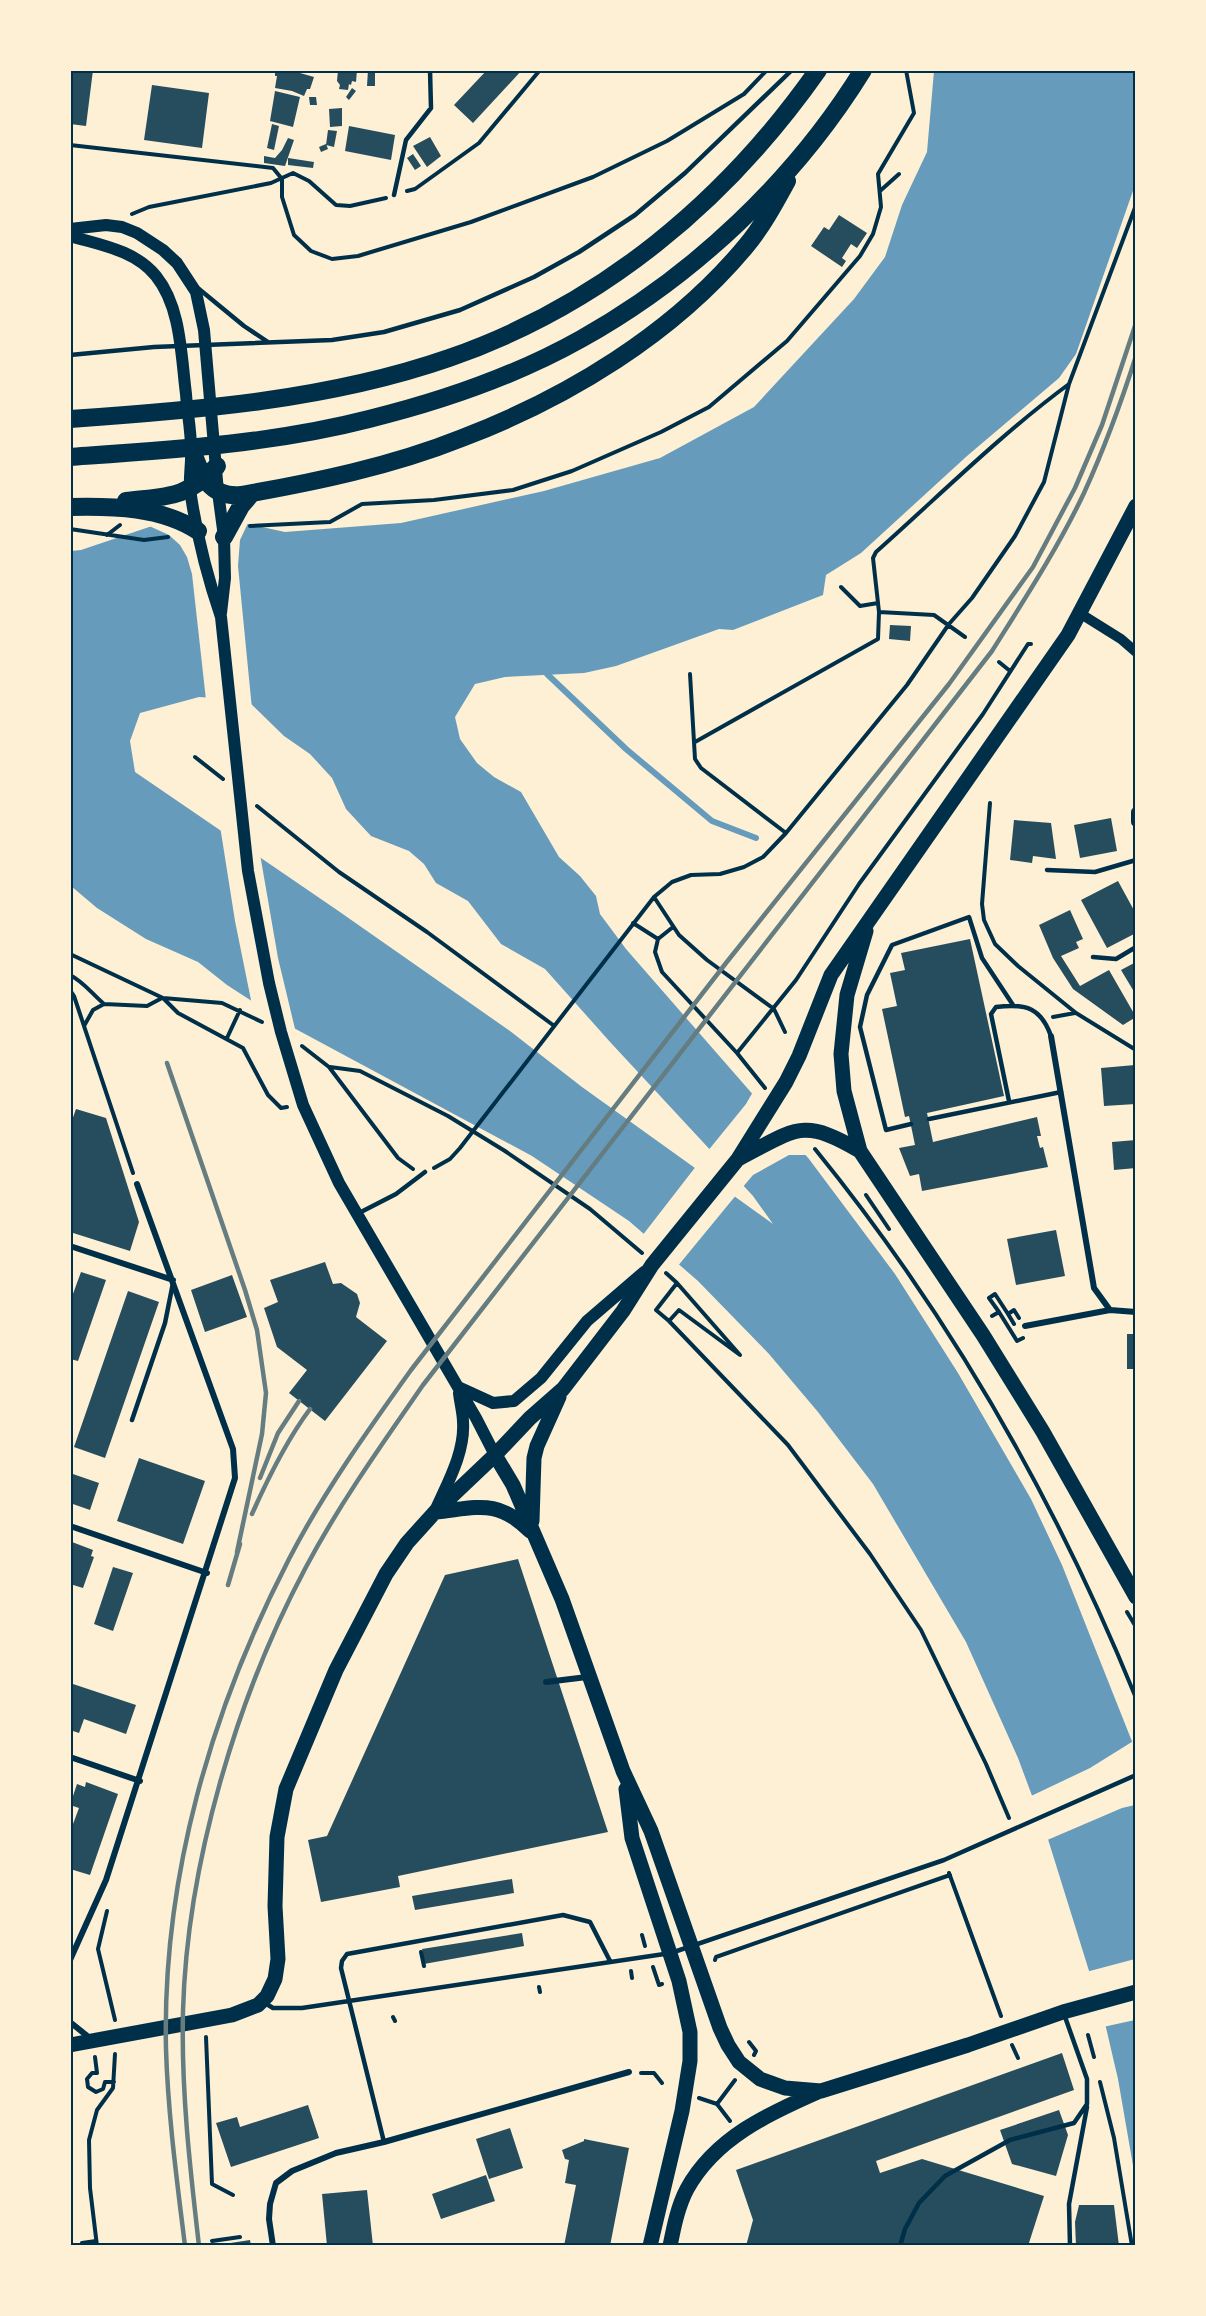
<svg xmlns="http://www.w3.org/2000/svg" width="1206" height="2316" font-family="'Crimson Pro',serif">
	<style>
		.water { fill: #669bbc; fill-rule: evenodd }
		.pier { fill: #fdf0d5 }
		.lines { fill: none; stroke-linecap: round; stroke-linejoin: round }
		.stream { stroke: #669bbc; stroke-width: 6 }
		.building { fill: #264d5e }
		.path { stroke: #003049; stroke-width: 4 }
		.service { stroke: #003049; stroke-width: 4.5 }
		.minor { stroke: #003049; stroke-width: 6 }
		.tertiary { stroke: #003049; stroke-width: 10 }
		.secondary { stroke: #003049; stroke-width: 12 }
		.primary { stroke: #003049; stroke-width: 15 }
		.motorway { stroke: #003049; stroke-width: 18 }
		.rail { stroke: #657d81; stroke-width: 4.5 }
		.neatline { fill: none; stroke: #003049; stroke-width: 2 }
	</style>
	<rect width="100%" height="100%" fill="#fdf0d5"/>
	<!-- water -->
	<path class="water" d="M934,71H1135V185L1076,354L1059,378L967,456L861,553L826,575L823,595L733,630L719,629L616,666L584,673L505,677L475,684L455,717L460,739L477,763L494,777L521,792L559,857L580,876L596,896L600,914L626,949L809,1159L895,1274L958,1373L1031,1499L1062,1565L1135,1749V2177L1118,2079L1104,2019L1047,1836L1018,1758L966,1642L873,1484L818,1412L769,1354L698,1281L629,1221L532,1156L292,1027L227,985L198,962L146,939L97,908L71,886V551L81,550L161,523L202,514L285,532L401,523L544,491L660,458L754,407L854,299L885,257L902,205L927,152ZM199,697L247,700L284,736L310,754L332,778L346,809L371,836L409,851L424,864L436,883L468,901L501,944L545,969L611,1043L753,1196L773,1224L582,1087L510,1031L337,910L135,772L130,741L140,713Z"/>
	<!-- pier -->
	<path class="pier" d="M202,511L249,521L240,540L238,566L252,709L246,703L206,700L192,574L187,557L180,545L169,535L147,525Z
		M220,826L260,854L278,958L296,1033L252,1005L235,921Z
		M754,1090L810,1155H789L753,1175L742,1188L707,1152L746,1104Z
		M697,1165L737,1194L677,1267L642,1236Z
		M1135,1740V1805L1122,1808L1045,1841L1029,1797L1090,1768Z
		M1135,1959V2020L1103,2027L1086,1972Z"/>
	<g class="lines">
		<!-- stream -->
		<path class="stream" d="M544,667L547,674L626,749L712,821L756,838"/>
	</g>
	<!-- building -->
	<path class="building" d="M70,70H93L86,126L70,124Z
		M275,70H300V73L314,77L310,89H307L304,96L292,91L275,88L277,76H275Z
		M338,70H357L356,82L352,81L351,85L349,84L348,90L339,89L340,85L337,81Z
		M368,70H375V86H367Z
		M487,70H522L473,123L454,105Z
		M152,85L209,93L202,148L144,140Z
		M352,88L356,91L349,100L346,97Z
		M275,91L300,97L293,127L270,121Z
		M309,97H316L317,105H310Z
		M342,108V126L330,127L329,109Z
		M272,124L279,126L274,150L267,148Z
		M349,126L395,135L391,160L345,151Z
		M328,130L337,131L334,147L326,145Z
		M430,137L441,156L427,167L413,146Z
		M288,138L294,140L285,166L264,163V156L275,158L282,150Z
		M326,144L328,149L321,152L319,147Z
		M413,154L421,166L415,170L407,158Z
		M288,158L314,162L313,168L288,165Z
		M839,215L867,233L857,248L851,244L842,258L846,261L842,267L811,246L824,227L829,230Z
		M890,625L911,626L910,641L889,639Z
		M1111,818L1117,851L1080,858L1074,825Z
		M1014,820L1051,823L1056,859L1033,856L1032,863L1010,860Z
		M1118,881L1136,914V933L1107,948L1081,900Z
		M1070,910L1083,939L1076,942L1079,948L1061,956L1080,986L1109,970L1136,1017L1123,1025L1073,989L1053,958L1039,925Z
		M970,939L1004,1096L927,1113L933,1142L1037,1117L1041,1136H1037L1040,1148L1043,1147L1048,1167L922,1191L919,1174L910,1176L899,1148L915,1145L909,1116L905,1117L882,1009L897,1006L890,973L905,970L901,953Z
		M1136,962V995L1121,970Z
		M1135,1065L1136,1104L1104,1106L1101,1068Z
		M76,1109L106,1118L139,1222L130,1251L70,1232V1126Z
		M1136,1140V1168L1114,1170L1112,1142Z
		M1056,1230L1065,1276L1016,1285L1007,1239Z
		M325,1262L333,1284L341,1283L357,1294L360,1303L356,1317L387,1341L325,1421L289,1393L307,1370L277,1347L264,1308L278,1302L270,1280Z
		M81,1272L106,1280L78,1361L70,1359V1302Z
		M232,1275L247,1317L205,1332L191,1290Z
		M128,1291L159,1302L105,1458L74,1447Z
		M1127,1334H1136V1369H1127Z
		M139,1458L205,1481L183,1544L117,1521Z
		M70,1473L99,1483L90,1510L70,1503Z
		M72,1542L93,1550L91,1556L94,1557L83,1588L70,1584Z
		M518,1559L608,1832L398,1876L400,1887L321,1902L308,1840L327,1836L445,1575Z
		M113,1567L133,1573L113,1631L94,1624Z
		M70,1683L136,1705L126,1734L84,1719L79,1733L70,1730Z
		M86,1782L118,1794L90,1875L70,1869V1832L79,1808L70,1805L77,1784L85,1787Z
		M512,1879L514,1893L415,1910L412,1896Z
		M522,1933L524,1946L424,1964L422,1949Z
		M1062,2053L1074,2090L876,2161L880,2173L922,2159L1044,2196L1028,2246H746L753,2220L736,2170Z
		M308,2105L319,2138L231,2167L216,2123L237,2117L240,2127Z
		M1059,2110L1068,2135L1056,2176L1012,2164L1000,2130Z
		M510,2128L523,2168L489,2179L476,2139Z
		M584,2139L629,2148L610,2246H564L576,2185L565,2183L569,2160L565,2159L562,2150L584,2141Z
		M486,2175L495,2201L441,2219L432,2194Z
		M367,2190L373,2246H327L322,2194Z
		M1079,2205H1114L1119,2246H1076L1075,2222Z
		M250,2240L251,2246H224V2244Z"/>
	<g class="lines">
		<!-- path -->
		<path class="path" d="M70,145L273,168L282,179V197L294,235L311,251L332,259L358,256L471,222L593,177L667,141L744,94L767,70
			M407,191L415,189L479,143L540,70
			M880,191L899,174
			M132,214L149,207L271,183L293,173L309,181L336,205L350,206L386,198
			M250,526L330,522L362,504L434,500L513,490L572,471L661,432L709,407L787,341L860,256L873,234L881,207L878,174L914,113L906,70
			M70,529L144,540L168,537
			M107,535L120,525
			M841,587L860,606L878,603
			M879,612L934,615L965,637
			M999,662L1010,671
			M690,674L695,759L701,768L786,833
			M695,742L878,639L879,612L873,558L876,552C940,495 1000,435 1069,384
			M195,757L223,779
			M990,803L982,904L984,920L995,944L1018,966L1076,1013L1136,1050
			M257,806L339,872L427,932L553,1025
			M654,897L679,935L707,960L774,1009L785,1032
			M633,923L658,939L655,952L662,972L737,1053L765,1088
			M658,939L673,927
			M70,954L163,998L222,1003L262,1022
			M70,975C84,982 92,994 104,1004
			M70,990L74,996L133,1173
			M163,998L178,1013L243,1048L268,1095L281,1108L287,1107
			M1053,1017L1075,1013
			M84,1026L93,1010L104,1004L147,1006L162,998
			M227,1038L240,1010
			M302,1046L329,1067L398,1158L413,1169
			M737,1053L796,980L859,884L983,714L1028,644H1031
			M330,1067L360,1071L448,1116L505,1151L590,1209L642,1253
			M815,1149C949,1314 1056,1501 1136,1698
			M434,1168L450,1159L460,1148L654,897L672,882L691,875L720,874L744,867L763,857L786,833L907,685L949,624L972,598L1015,536L1044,482L1069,384L1136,205
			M866,1195L889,1229
			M666,1273L677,1283L740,1355L679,1310L669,1321L788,1445L870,1554L921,1630L986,1764L1009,1818
			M999,1312L989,1298L995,1294L1008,1314
			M992,1316L999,1312L1017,1341L1023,1338
			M669,1321L656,1310L677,1283
			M1014,1324L1008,1314L1014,1310L1019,1318
			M1127,1612L1136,1627
			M949,1873L1001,2016
			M107,1911L98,1949L115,2020
			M642,1935L645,1946
			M421,1952L424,1966
			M715,1960L716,1957L950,1875
			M653,1967L659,1985L662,1984
			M631,1971L632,1978
			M539,1987L540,1992
			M393,2017L395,2021
			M1088,2035L1094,2057
			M206,2037L212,2184L233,2195
			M749,2042L756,2051L754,2055
			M1012,2045L1018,2058
			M95,2057L97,2073H92L87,2079L88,2087L96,2092L103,2089L105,2082H114
			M641,2073H654L662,2083
			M1100,2082L1114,2138L1132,2246
			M699,2098L717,2104L730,2121
			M717,2104L735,2080
			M212,2241L240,2237
			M82,2243L96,2241
			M97,2246L90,2188L89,2140L97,2110L113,2088L115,2054"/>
		<!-- service -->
		<path class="service" d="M394,195L406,140L431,108L430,70
			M199,289L244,326L268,342
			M70,355L154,347L332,340L384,332L460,310L534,277L579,252L635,215L685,173L792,70
			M1047,870L1095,872L1136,860
			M1093,957L1116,959L1136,947
			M1009,1101L991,1014L996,1007C1026,1003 1041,1008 1051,1036
			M929,1119L1061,1092
			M911,1124L886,1130L860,1027L867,995L892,945L969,917L982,958L1013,1005
			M359,1213L396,1194L425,1172
			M132,1420L165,1323L173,1283
			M265,2003L273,2008H302L671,1953L944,1860L1136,1775
			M384,2142L341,1968L342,1961L347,1954L563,1915L590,1922L610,1961
			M900,2246L905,2229L919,2203L945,2176L1010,2140L1074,2123L1087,2104V2079L1064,2014
			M1070,2246L1069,2204L1087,2107"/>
		<!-- minor -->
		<path class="minor" d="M1051,1036L1094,1288L1110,1310
			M70,1246L173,1280
			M1025,1326L1110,1310L1136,1312
			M70,1526L207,1573
			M546,1682L587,1677
			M70,1757L140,1781
			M70,1960L106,1880L235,1478L233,1449L137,1184
			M70,2022L91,2039
			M273,2246L269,2219L270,2204L276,2183L292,2171L336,2153L384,2142L629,2072"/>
		<!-- tertiary -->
		<path class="tertiary" d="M1081,614L1121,639L1136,652
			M1136,812V822"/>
		<!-- secondary -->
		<path class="secondary" d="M70,229L106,225L122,227L137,233L163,250L177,263L196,292L204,330L218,492L224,537L225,578L221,613
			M70,236C100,245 135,250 156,276C181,307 181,355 186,394C187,411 191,430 191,448C192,462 189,475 190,489C196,532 207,576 221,617L248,871L269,983L281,1032L303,1105L339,1183L476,1418L495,1455
			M458,1387L493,1403L514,1401L541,1378L587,1321L644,1272
			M436,1509C448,1482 465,1452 463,1422C463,1413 460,1403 459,1393"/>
		<!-- primary -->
		<path class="primary" d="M866,931L847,995L841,1054L844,1091L860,1151L983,1335L1043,1432L1136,1597
			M740,1158C796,1129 802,1117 860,1151
			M495,1455L513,1485L562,1599L623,1771L651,1831L720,2028L728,2045L739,2062L760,2079L785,2088L821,2091L968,2045L1063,2012L1136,1992
			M435,1512C477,1508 497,1498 530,1531
			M532,1521L534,1458L537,1446L559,1397
			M626,1789L632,1838L679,1981L690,2032V2061L682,2111L650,2246
			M70,2045L232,2015L258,2005L267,1996L275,1979L278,1959L275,1906L277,1837L286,1789L336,1670L386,1574L407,1543L435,1512L495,1455L530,1418L563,1389L623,1311L652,1265L738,1159L786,1082L799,1056L831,975L1068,635L1136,506
			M670,2246C674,2226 678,2206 687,2189C715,2138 768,2114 818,2092"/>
		<!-- motorway -->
		<path class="motorway" d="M70,419C198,410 328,400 449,358C602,305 726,201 818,70
			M192,449C200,475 210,498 241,495C315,482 392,466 462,438C567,398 673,334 746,246C762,227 775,203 787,181
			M70,457C170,450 272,444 369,419C442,401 515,376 581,339C694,276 795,180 863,70
			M126,501C167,496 186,499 217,466
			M70,507C114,506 161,507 198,531
			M224,537L241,506L252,493"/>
		<!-- rail -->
		<path class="rail" d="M167,1063L245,1290L257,1330L266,1393L262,1434L237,1552
			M260,1478L278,1433L299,1401
			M252,1514C268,1478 286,1441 310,1409
			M228,1585L240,1544
			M185,2246C177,2181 168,2115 166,2049C162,1878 211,1710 289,1559C323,1493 368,1430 411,1370L726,963L949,684L1033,567L1075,488L1102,425L1136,323
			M199,2246C190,2168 181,2090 183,2011C187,1864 237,1696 306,1567C340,1503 382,1444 423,1385L992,651C1024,600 1058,548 1084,493C1104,449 1121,403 1136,356"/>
	</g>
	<!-- border -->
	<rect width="1206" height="2316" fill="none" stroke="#fdf0d5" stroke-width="144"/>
	<rect x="72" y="72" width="1062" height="2172" class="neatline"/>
</svg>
